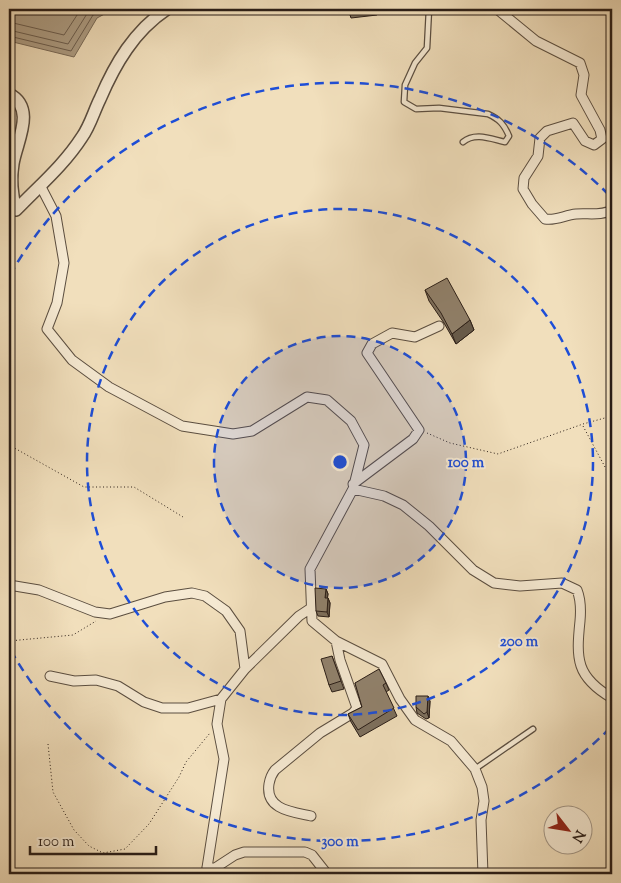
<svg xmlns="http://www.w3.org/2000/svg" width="621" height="883" font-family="'Sorts Mill Goudy',serif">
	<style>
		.water { fill: #ad9d84; stroke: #786a58 }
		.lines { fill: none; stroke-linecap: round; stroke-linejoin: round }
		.shore { stroke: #6b5d4e; stroke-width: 1 }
		.service-casing { stroke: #5b4e40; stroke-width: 7 }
		.minor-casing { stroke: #5b4e40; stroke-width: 11 }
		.tertiary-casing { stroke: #5b4e40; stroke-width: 14 }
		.path { stroke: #291d17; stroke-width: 1; stroke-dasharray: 1 2.5; stroke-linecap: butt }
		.service { stroke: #f6ead3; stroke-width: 4.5 }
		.minor { stroke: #f6ead3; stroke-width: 9 }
		.tertiary { stroke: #f6ead3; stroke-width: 11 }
		.wall { fill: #7d705e; stroke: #291d17 }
		.shaded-wall { fill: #665b4c; stroke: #291d17 }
		.building { fill: #91826d; stroke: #291d17 }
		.ring { fill: none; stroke: #1d4ed8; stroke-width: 2.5; stroke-dasharray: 9 6 }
		.centre { fill: #1d4ed8; stroke: #f6ead3; stroke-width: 2.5 }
		.ring-label { font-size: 15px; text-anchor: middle; font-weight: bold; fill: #1d4ed8; stroke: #f6ead3; stroke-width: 4; stroke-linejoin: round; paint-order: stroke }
	</style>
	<rect width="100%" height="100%" fill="#f1dfbc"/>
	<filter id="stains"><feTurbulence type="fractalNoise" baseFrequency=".004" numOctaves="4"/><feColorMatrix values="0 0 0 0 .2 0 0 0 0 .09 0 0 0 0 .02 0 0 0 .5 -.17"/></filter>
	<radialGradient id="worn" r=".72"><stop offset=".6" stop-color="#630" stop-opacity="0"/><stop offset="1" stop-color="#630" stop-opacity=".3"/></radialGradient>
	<!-- water -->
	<path class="water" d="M9,9H114L97,18L74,57L9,41Z"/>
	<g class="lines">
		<!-- shore -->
		<path class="shore" d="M9,22L64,35L81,9
			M9,30L68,44L90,9
			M9,36L71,51L93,15L103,9"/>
		<!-- service casing -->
		<g class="service-casing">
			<path id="service" d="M429,9L427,48L415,63L405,85L404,102L416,109L439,108L488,114C499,119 504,124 509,136L505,142C491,139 475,132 463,142
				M475,769L533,729"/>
		</g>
		<!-- minor casing -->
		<g class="minor-casing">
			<path id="minor" d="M497,9L536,41L580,63L584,75L581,95L600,130L602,139L594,145L585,141L573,123L547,131L540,138L538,156L524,178L523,189L532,204L545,219C556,221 565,215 576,214C588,213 602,216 612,210
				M40,185L56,216L64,263L57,303L47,329L72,360L109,387L182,426L233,434L252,431L307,397L327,400L351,421L364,445L353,489L310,569L312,621L336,641L382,664L400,699L415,720L451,741L475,769L482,787L484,801L481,820L483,874
				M353,484L413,439L419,430L367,353L372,344L392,333L415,337L439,326
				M353,489L384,496L403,505L429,526L473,570L494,583L520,586L562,583L577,590C581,600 581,610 580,621C576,659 576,677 612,698
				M9,585L39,590L95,612L110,614L165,597L192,593L205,596L226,611L240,631L245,669
				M50,676L74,681L96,680L118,686L144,702L162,708H188L221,699
				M311,816C293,812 265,810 269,784C270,778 271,775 275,770L320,733L353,713L357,708L340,660L336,641
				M207,867L215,868L235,855L244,852H305L312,855L327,874
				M206,874L224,759L217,724L221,699L245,669L299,616L311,608"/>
		</g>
		<!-- tertiary casing -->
		<g class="tertiary-casing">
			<path id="tertiary" d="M9,94C37,108 16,143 13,164C10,181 12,195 16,210C39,186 64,165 82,137C90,126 94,111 100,99C115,64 134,31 167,9"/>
		</g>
		<!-- path -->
		<path class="path" d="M583,426L612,480
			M427,433L450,443L498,454L583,424L612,416
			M9,445L84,487H134L183,517
			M9,641L73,635L96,621
			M48,744L53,792L74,830L89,846L103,853L125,849L149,824L179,777L186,762L210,733"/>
		<!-- service -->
		<use href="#service" class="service"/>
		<!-- minor -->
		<use href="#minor" class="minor"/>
		<!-- tertiary -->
		<use href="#tertiary" class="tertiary"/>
	</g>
	<!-- wall -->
	<path class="wall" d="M348,9H378L377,15L351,18Z
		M425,290L470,320L474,330L456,344L444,323L429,301Z
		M326,589L328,594L327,598H328L330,603L329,617L318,616L316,611Z
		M332,656L344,689L332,692L329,685Z
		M355,683H386L389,690L386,692L397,716L360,737L351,722L348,714L362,707Z
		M430,701L429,718L426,719L417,713L416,707Z"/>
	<!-- shaded-wall -->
	<path class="shaded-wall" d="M375,9H378L377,15Z
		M470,320L474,330L456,344L452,334Z
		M326,589L328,594L327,603L325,598Z
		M328,598L330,603L329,617L327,612Z
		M428,696L430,701L429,718L427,712Z"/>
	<!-- building -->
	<path class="building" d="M447,278L470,320L452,334L441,313L425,290Z
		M315,588L326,589L325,598H328L327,612L316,611Z
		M332,656L341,681L329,685L321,659Z
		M379,669L386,683L383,685L394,708L358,730L348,714L362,707L355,683Z
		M416,696H428L427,712L424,714L416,707Z"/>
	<!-- distance rings -->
	<circle cx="340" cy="462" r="126" fill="#1d4ed8" fill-opacity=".12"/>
	<g class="ring">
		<circle cx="340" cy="462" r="126"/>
		<circle cx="340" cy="462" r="253"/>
		<path d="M610 728A379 379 0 0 1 10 649M10 275A379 379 0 0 1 610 196"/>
	</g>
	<circle cx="340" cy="462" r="8" class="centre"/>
	<g class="ring-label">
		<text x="466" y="467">100 m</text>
		<text x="519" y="646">200 m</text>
		<text x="340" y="846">300 m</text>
	</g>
	<!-- margin -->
	<rect width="621" height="883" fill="none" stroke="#f1dfbc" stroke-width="30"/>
	<rect x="10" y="10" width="601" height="863" fill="none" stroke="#291d17" stroke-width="2.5"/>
	<rect x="15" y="15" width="591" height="853" fill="none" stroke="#291d17"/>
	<!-- north arrow -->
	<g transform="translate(568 830) rotate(121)"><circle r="24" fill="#f6ead3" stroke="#a49888"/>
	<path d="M0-4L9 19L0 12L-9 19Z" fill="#8f2418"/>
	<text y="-8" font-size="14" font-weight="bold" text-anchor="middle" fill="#291d17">N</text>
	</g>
	<!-- scale -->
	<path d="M30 846v8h126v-8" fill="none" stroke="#291d17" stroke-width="2.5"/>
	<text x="38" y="846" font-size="15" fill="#291d17" stroke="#f6ead3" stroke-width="4" paint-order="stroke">100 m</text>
	<rect width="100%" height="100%" filter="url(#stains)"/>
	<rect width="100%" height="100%" fill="url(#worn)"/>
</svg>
